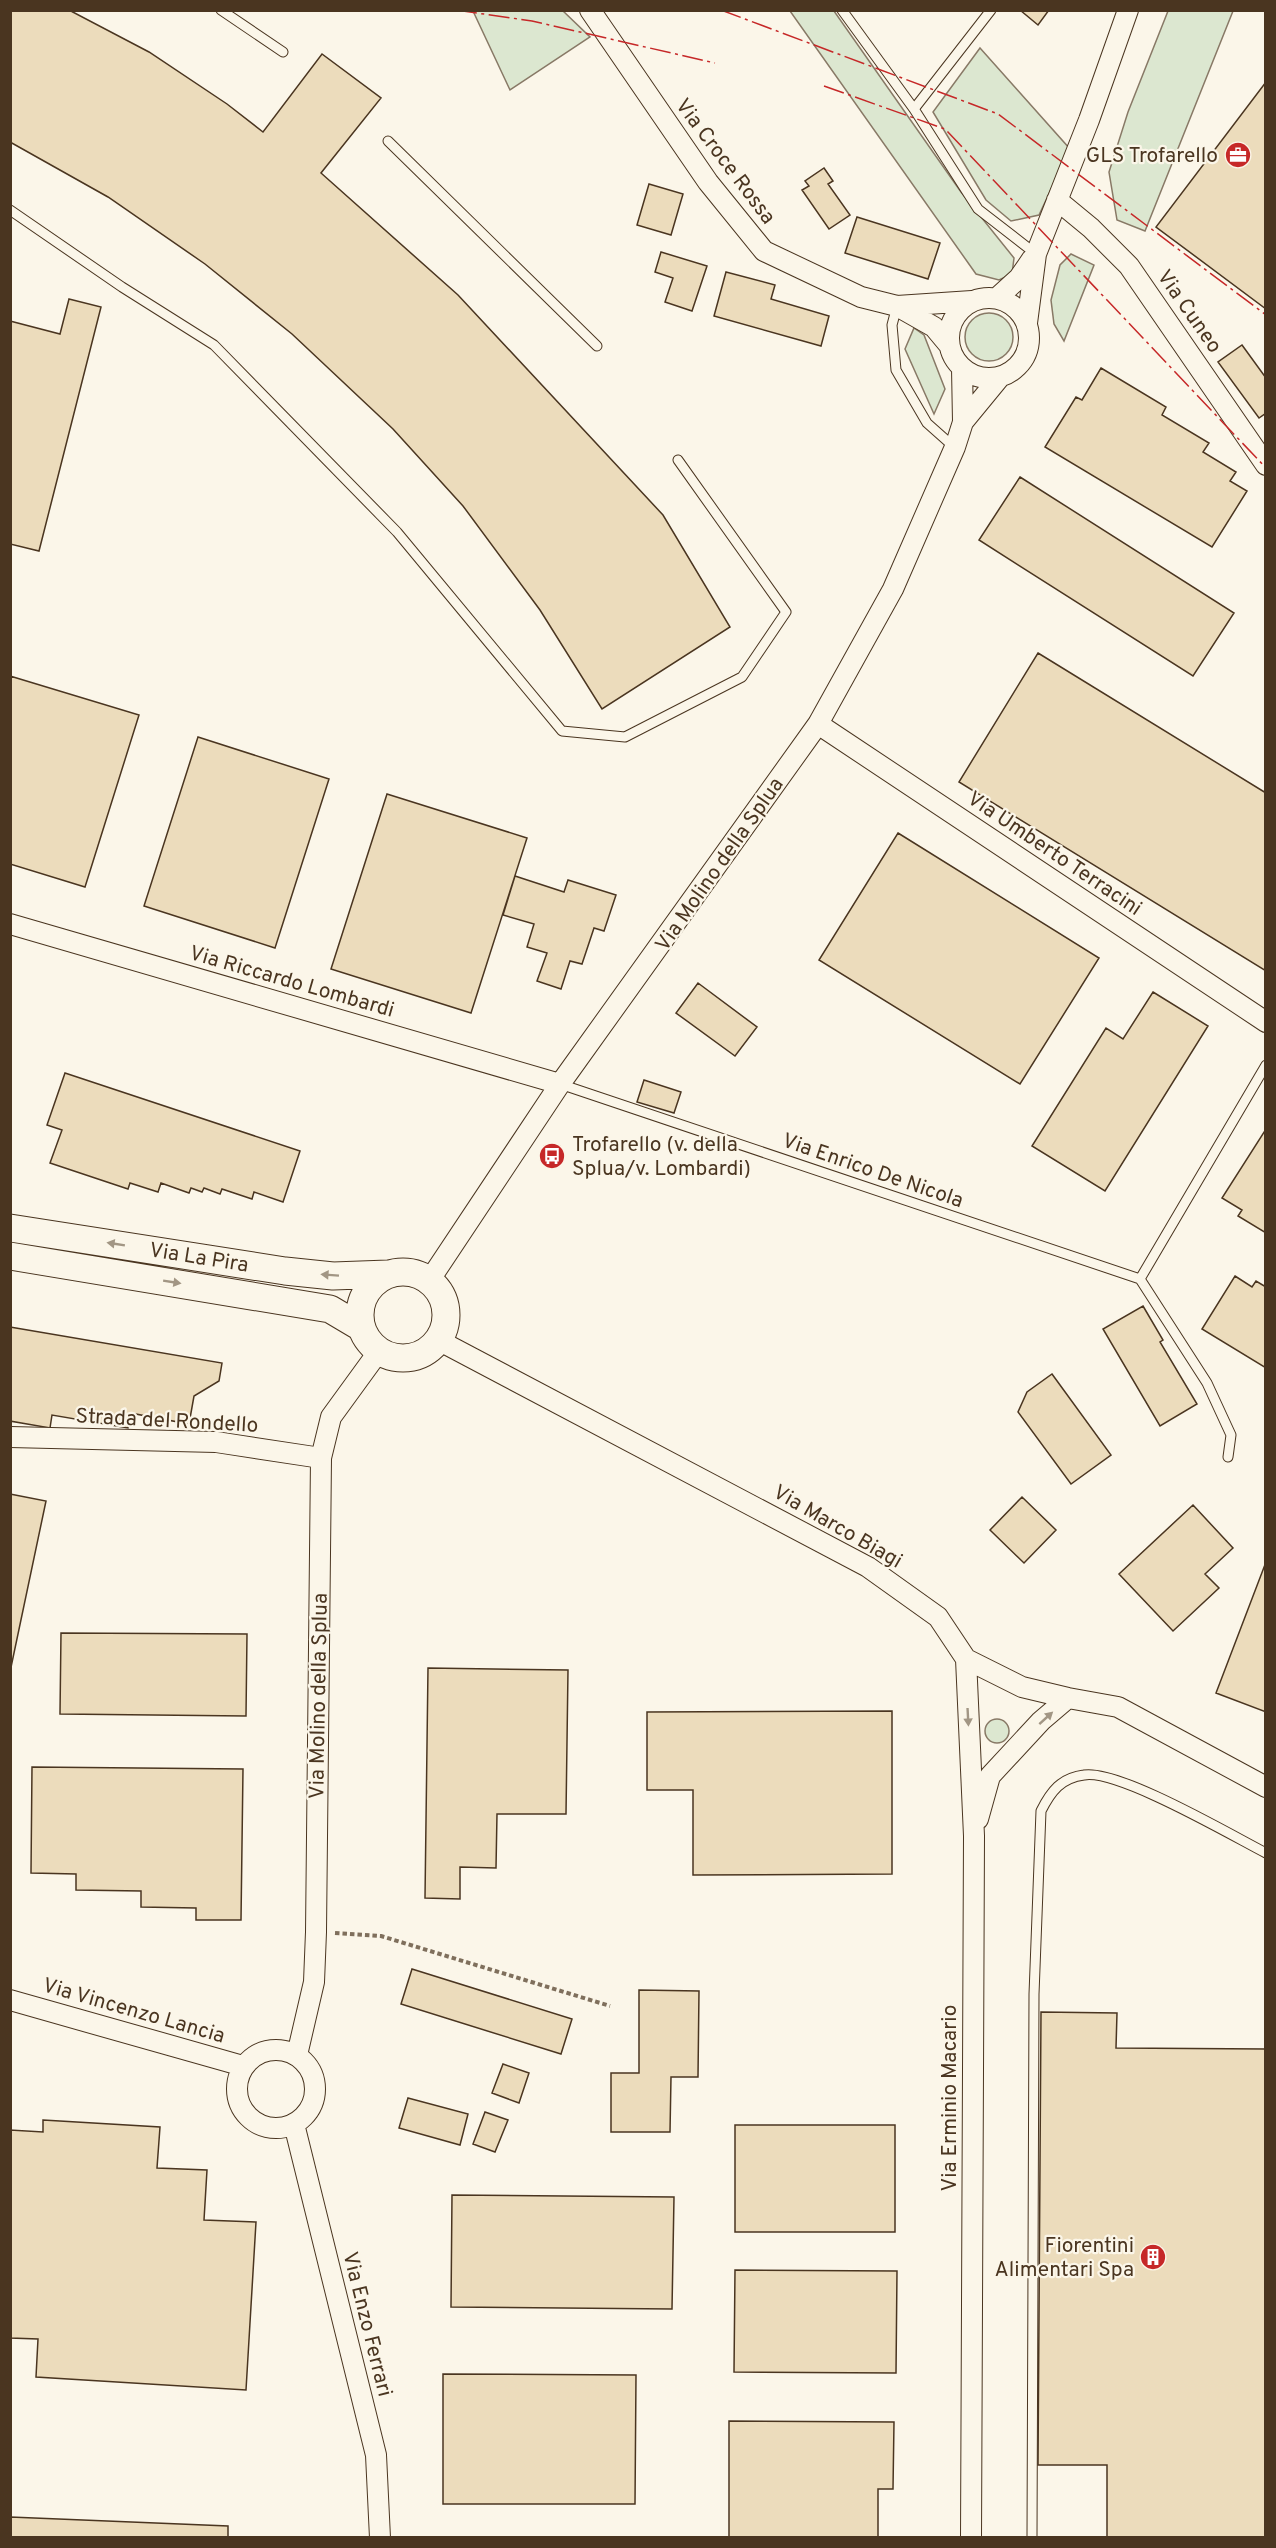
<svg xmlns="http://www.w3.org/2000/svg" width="1276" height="2548" font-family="Overpass,sans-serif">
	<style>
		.green { fill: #dce7d0; stroke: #887966; stroke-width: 1.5 }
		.building { fill: #ecdcbc; stroke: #4a3520; stroke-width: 1.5 }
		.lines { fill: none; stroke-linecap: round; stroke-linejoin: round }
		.lane-casing { stroke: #4a3520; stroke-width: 11 }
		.street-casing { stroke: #4a3520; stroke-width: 22 }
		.secondary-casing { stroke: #4a3520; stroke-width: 29 }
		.path { stroke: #7f6f5c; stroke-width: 4; stroke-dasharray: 4.5 3; stroke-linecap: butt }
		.lane { stroke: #fbf6e9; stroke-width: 9 }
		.street { stroke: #fbf6e9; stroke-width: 20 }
		.secondary { stroke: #fbf6e9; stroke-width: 27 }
		.power { stroke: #c62828; stroke-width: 1.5; stroke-dasharray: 21 4.5 3 4.5; stroke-linecap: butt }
		.oneway { fill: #a29684 }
		.labels { text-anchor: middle; stroke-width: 4.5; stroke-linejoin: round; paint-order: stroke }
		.poi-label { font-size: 21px; fill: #4a3520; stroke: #fbf6e9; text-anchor: end }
		.street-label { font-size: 21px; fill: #4a3520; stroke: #fbf6e9 }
	</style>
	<rect width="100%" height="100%" fill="#fbf6e9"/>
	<!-- green -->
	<path class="green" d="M473,11H563L590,37L510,90Z
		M790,11H834L961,192L1014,258L1012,274L999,280L976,274Z
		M1168,11H1233L1145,231L1117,220L1109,172L1128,112Z
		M980,48L1070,149L1039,215L1011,221L986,200L933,112Z
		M1071,254L1094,265L1064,341L1054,324L1051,300L1060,265Z
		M965 337a24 24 0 1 1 48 0a24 24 0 1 1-48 0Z
		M914,328L924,335L945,389L934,414L905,349Z
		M985 1731a12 12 0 1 1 24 0a12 12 0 1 1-24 0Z"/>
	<!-- building -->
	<path class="building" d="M10,10H69L149,52L227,104L263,132L322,54L381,98L321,173L458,295L663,515L730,627L602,709L540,610L463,506L393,429L292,334L205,264L108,197L10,142Z
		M1020,10H1049L1038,25Z
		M1266,82V309L1156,227Z
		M824,168L833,181L828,184L850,215L829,229L802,190L809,186L805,181Z
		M649,184L683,194L671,235L637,225Z
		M857,217L940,243L928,279L845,253Z
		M661,252L707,266L692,311L665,302L673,278L655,272Z
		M726,272L775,285L771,299L829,316L821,346L714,316Z
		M69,299L101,307L39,551L10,544V321L60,334Z
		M1242,345L1266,378V413L1259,418L1218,362Z
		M1101,368L1166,407L1162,415L1209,443L1203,452L1236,472L1230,481L1247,491L1212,547L1045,447L1076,397L1082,400Z
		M1020,477L1234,613L1193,676L979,540Z
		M1038,653L1266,793V971L959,782Z
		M10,676L139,715L85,887L10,864Z
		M198,737L329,779L275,948L144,906Z
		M387,794L527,838L471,1013L331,969Z
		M898,833L1099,958L1020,1084L819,960Z
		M515,876L564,892L568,880L616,895L604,931L594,928L582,964L570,961L561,989L537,981L547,953L527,947L534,924L503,915Z
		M698,983L757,1027L735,1056L676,1013Z
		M1153,992L1208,1026L1105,1191L1032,1146L1106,1028L1123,1039Z
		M65,1073L300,1151L283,1202L254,1192L252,1199L222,1189L220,1194L204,1188L202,1192L191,1188L189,1193L161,1183L158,1192L130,1183L128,1189L50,1163L62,1130L47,1125Z
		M644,1080L681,1092L674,1113L637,1102Z
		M1266,1129V1233L1238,1216L1242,1210L1222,1198Z
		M1235,1276L1252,1287L1256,1281L1266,1287V1368L1202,1329Z
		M1143,1306L1163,1340L1160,1342L1197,1404L1160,1426L1103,1329Z
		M10,1327L222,1363L219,1381L194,1396L189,1424L130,1413L128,1428L52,1415L50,1428L10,1421Z
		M1052,1374L1111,1455L1071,1484L1018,1412L1027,1392Z
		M10,1494L46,1501L10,1672Z
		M1022,1497L1056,1530L1024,1563L990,1530Z
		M1193,1505L1233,1548L1205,1574L1219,1588L1173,1631L1119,1574Z
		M1266,1562V1712L1216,1693Z
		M61,1633L247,1634L246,1716L60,1714Z
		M428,1668L568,1670L566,1814H497L496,1868L460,1867V1899L425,1898Z
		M892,1711V1874L693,1875V1790H647V1712Z
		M32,1767L243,1769L241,1920H196V1908L141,1907V1891L76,1890V1874L31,1873Z
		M412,1969L572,2019L561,2054L401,2004Z
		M639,1990L699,1991L698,2077H671L670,2132H611V2073H639Z
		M1041,2012L1117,2013L1116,2048L1266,2049V2538H1107V2465H1038Z
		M503,2064L529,2073L519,2103L492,2093Z
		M408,2098L468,2114L460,2145L399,2128Z
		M485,2112L508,2120L495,2152L473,2144Z
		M43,2120L160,2127L157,2168L207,2170L204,2220L256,2222L246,2390L36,2377L38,2339L10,2338V2130L43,2132Z
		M735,2125H895V2232H735Z
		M452,2195L674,2197L672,2309L451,2307Z
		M735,2270L897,2271L896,2373L734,2372Z
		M443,2374L636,2375L635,2504H443Z
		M729,2421L894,2422L893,2489H878V2538H729Z
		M10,2517L228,2526V2538H10Z"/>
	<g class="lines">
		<!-- lane casing -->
		<g class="lane-casing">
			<path id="lane" d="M221,10L283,52
				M842,10L914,109L978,209L1036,254
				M914,109L991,10
				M388,141L597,346
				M10,210L122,287L214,345L397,532L562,731L625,737L742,677L786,612L678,460
				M897,306L892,325L896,370L927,423L954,447
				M560,1084L1140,1279L1207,1383L1231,1435L1228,1457
				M1140,1279L1266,1065
				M1032,2538L1034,1994L1041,1811C1051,1791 1061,1778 1084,1775C1118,1769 1231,1835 1266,1853"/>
		</g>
		<!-- street casing -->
		<g class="street-casing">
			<path id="street" d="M590,10L708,182L764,251L861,297L897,306L934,327L949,345
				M1057,200L1091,228L1129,266L1266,465
				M949 338a40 40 0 1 1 80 0a40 40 0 1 1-80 0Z
				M997,298L1019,278L1032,259
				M897,306L972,301
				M1027,323L1036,254L1089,120L1128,10
				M963,422L1000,377
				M818,724L1266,1022
				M10,924L560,1084
				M429,1281L560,1084L818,724L893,589L955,447L963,422L962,368
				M438,1340L868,1567L938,1617L966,1659L1022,1687L1068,1698L1118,1707L1266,1787
				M10,1437L216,1442L321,1458
				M966,1659L974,1836L971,2538
				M978,1819L990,1776L1041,1721L1068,1698
				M10,2000L243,2066
				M237 2089a39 39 0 1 1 78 0a39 39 0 1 1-78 0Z
				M297,2055L314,1982L316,1932L321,1458L331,1417L379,1351
				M294,2124L376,2455L380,2538"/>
		</g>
		<!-- secondary casing -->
		<g class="secondary-casing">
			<path id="secondary" d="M10,1228L285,1271L333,1276L388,1274
				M10,1256L330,1309L362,1328
				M360 1315a43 43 0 1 1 86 0a43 43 0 1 1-86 0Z"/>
		</g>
		<!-- path -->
		<path class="path" d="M335,1933L381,1936L610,2006"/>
		<!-- lane -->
		<use href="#lane" class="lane"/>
		<!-- street -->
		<use href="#street" class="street"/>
		<!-- secondary -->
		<use href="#secondary" class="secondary"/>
		<!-- power -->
		<path class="power" d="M456,10L532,21L715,63
			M721,10L998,114L1266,315
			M824,86L945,129L1266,468"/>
	</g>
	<!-- one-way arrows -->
	<defs><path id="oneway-solid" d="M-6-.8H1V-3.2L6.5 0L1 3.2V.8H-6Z" transform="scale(1.5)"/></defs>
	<g class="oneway">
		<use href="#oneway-solid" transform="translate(116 1244) rotate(-171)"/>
		<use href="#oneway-solid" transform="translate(330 1275) rotate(-176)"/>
		<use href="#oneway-solid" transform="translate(172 1282) rotate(9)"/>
		<use href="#oneway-solid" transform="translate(968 1717) rotate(87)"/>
		<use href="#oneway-solid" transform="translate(1046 1718) rotate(-42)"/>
	</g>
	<!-- icons -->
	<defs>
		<g id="office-disc" transform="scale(1.35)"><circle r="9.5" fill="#c62828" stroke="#fbf6e9"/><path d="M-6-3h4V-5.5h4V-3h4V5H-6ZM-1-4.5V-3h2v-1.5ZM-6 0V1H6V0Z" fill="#fff"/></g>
		<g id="bus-disc" transform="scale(1.35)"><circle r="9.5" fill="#c62828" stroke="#fbf6e9"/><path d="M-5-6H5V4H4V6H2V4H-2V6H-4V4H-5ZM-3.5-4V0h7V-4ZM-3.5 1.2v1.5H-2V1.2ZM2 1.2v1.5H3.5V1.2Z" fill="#fff"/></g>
		<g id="building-disc" transform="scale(1.35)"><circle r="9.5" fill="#c62828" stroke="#fbf6e9"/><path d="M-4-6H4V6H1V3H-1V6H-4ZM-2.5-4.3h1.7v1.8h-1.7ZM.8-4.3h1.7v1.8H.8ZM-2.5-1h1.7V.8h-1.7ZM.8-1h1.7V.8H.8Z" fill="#fff"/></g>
	</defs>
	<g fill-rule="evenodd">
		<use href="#office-disc" x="1238" y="155"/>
		<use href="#bus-disc" x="552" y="1156"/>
		<use href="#building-disc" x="1153" y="2257"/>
	</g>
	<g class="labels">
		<!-- poi labels -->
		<g class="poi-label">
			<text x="1218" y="162">GLS Trofarello</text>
			<text x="572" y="1151" text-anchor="start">Trofarello (v. della<tspan x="572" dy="24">Splua/v. Lombardi)</tspan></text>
			<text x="1134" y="2252">Fiorentini<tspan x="1134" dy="24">Alimentari Spa</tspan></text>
		</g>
		<!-- street labels -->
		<g class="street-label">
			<text transform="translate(726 161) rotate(53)" y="7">Via Croce Rossa</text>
			<text transform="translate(1190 311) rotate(55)" y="7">Via Cuneo</text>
			<text transform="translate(1055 853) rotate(34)" y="7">Via Umberto Terracini</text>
			<text transform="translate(719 864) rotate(-55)" y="7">Via Molino della Splua</text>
			<text transform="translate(292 981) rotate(16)" y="7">Via Riccardo Lombardi</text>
			<text transform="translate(873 1170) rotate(19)" y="7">Via Enrico De Nicola</text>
			<text transform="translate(199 1257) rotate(9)" y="7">Via La Pira</text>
			<text transform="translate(167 1420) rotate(3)" y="7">Strada del Rondello</text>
			<text transform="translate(838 1526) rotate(30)" y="7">Via Marco Biagi</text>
			<text transform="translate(318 1696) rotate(-89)" y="7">Via Molino della Splua</text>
			<text transform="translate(134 2010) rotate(16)" y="7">Via Vincenzo Lancia</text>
			<text transform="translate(949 2098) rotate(-90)" y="7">Via Erminio Macario</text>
			<text transform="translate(368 2324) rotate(76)" y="7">Via Enzo Ferrari</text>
		</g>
	</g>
	<!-- border -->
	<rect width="1276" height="2548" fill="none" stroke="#4a3520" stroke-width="24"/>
</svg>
